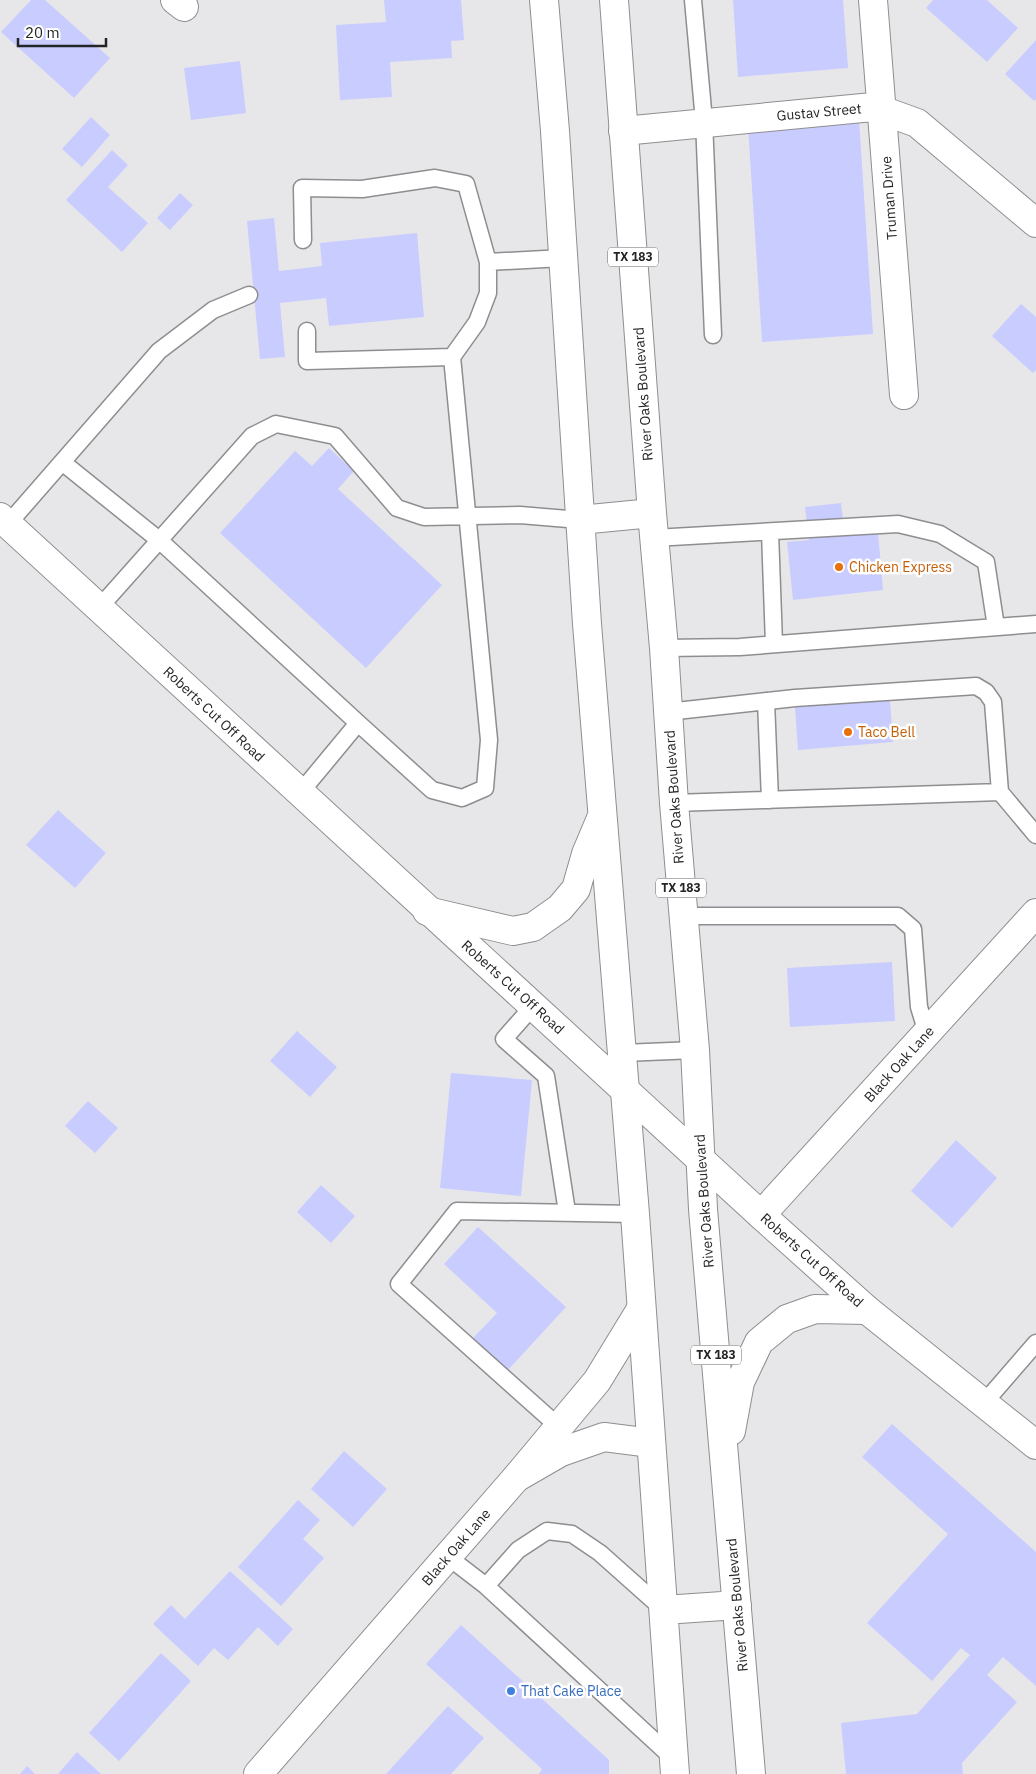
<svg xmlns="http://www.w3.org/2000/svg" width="1036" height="1774" font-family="'IBM Plex Sans',sans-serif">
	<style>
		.building { fill: #c9ccff }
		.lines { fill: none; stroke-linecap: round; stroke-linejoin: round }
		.service-casing { stroke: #8e8e91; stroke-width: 19 }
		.minor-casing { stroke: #8e8e91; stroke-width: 30 }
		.tertiary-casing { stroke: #8e8e91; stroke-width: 30 }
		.primary-casing { stroke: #8e8e91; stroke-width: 30 }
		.service { stroke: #fff; stroke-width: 16 }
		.minor { stroke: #fff; stroke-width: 28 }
		.tertiary { stroke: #fff; stroke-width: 28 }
		.primary { stroke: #fff; stroke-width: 28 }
		.food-dot { fill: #e8710a; stroke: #fff; stroke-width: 2 }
		.shop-dot { fill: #3f7fe0; stroke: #fff; stroke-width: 2 }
		.labels { text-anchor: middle; stroke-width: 5; stroke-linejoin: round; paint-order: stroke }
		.shield { fill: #fff; stroke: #666667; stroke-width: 1 }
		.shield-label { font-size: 12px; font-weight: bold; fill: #242526 }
		.street-label { font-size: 14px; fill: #242526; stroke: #fff }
		.food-label { font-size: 14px; fill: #c56008; stroke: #fff; text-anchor: start }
		.shop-label { font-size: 14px; fill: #366cbe; stroke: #fff; text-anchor: start }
	</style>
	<rect width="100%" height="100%" fill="#e7e7ea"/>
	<!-- building -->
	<path class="building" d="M31,0H45L110,58L74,98L1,32Z
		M384,0H461L464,40L451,41L452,58L390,62L392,97L340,100L336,25L386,22Z
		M733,0H843L848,68L738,77Z
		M933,0H987L1018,28L987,62L926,8Z
		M1036,40V99L1034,101L1005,74Z
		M240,61L246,113L191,120L184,68Z
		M91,117L110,135L82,167L62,149Z
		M859,119L873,334L762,342L748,127Z
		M112,150L128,165L108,187L148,223L122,252L66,200Z
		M180,193L193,205L170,230L157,218Z
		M274,218L279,271L322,266L320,243L417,233L424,317L329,326L326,298L280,303L285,357L260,359L247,221Z
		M1021,304L1036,317V370L1033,373L992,336Z
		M329,448L354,471L338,489L442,585L366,668L220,533L295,451L312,466Z
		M841,503L845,535L878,532L883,590L793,600L787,542L809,540L805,507Z
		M890,700L893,742L798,750L795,707Z
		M58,810L106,853L75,888L26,845Z
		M892,962L895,1021L790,1027L787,968Z
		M297,1031L337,1067L310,1097L270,1061Z
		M451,1073L532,1080L521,1196L440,1188Z
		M88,1101L118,1128L95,1153L65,1126Z
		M956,1140L997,1178L952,1228L911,1191Z
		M321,1185L355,1216L331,1243L297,1212Z
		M478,1227L566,1307L507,1371L472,1339L497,1313L444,1264Z
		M892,1424L1036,1552V1686L1003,1657L987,1675L1017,1702L962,1763L963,1774H846L841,1723L917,1714L970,1655L961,1648L932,1681L867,1623L948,1534L862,1457Z
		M344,1451L387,1489L353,1527L311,1489Z
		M298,1500L320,1520L303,1539L324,1558L281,1606L238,1567Z
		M230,1571L293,1629L278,1646L258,1627L228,1660L214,1648L198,1666L153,1624L171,1605L185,1619Z
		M461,1625L609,1760V1774H539L542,1769L426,1664Z
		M161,1653L191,1681L119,1761L89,1733Z
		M448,1706L484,1738L451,1774H386Z
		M77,1752L101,1774H58Z
		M27,1766L35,1774H20Z"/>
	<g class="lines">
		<!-- service casing -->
		<g class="service-casing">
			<path id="service" d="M693,0L704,121L713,335
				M303,240L302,188L362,189L435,178L466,184L488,262
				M307,331V361L452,357L477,322L488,293V262L563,258
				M62,462L159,540L358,723L300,793
				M8,524L159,351L213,310L249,295
				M770,532L774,644
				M654,538L898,524L940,534L986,562L996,627
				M99,608L252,436L276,424L335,436L397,508L424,517L520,515L580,520
				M664,648L740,647L1036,624
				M766,701L770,800
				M667,712L795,698L976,686L986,692L993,702L1000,792
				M358,723L432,790L462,798L485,788L489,740L452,357
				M674,803L1000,792L1036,835
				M683,916H898L913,929L919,1007L927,1033
				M534,1005L504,1039L546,1076L567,1212
				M623,1053L695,1050
				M984,1403L1036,1343
				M559,1427L399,1284L457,1211L635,1214
				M447,1556L486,1586
				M664,1610L600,1553L572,1534L547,1531L518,1550L486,1586L674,1759"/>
		</g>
		<!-- minor casing -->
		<g class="minor-casing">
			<path id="minor" d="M175,0L184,7
				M873,0L904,395
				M623,131L873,107L917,123L1036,223
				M761,1215L1036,913
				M258,1774L516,1478L597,1381L641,1309"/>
		</g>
		<!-- tertiary casing -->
		<g class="tertiary-casing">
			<path id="tertiary" d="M0,517L761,1215L867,1310L1036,1445"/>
		</g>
		<!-- primary casing -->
		<g class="primary-casing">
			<path id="primary" d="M544,0L555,131L587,624L635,1214L675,1774
				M614,0L652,513L664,648L674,803L695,1050L703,1209L751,1774
				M580,520L652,513
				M427,911L513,931L533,927L560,908L576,889L586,854L602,816
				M731,1431L740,1382L759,1342L787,1319L815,1309L867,1310
				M516,1478L561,1452L604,1437L651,1443
				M664,1610L737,1605"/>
		</g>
		<!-- service -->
		<use href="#service" class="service"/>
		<!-- minor -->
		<use href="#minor" class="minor"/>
		<!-- tertiary -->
		<use href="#tertiary" class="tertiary"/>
		<!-- primary -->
		<use href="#primary" class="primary"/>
	</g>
	<!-- markers -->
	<g class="food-dot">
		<circle cx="839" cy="567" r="5"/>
		<circle cx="848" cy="732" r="5"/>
	</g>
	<circle class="shop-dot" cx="511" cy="1691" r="5"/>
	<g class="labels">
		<!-- shield labels -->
		<g class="shield">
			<rect x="608" y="247.5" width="50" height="19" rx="4"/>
			<rect x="656" y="878.5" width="50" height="19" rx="4"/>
			<rect x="691" y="1345.5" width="50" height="19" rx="4"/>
		</g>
		<g class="shield-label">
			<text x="633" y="261">TX 183</text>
			<text x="681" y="892">TX 183</text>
			<text x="716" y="1359">TX 183</text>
		</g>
		<!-- street labels -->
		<g class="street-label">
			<text transform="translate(819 112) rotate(-5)" y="5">Gustav Street</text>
			<text transform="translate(889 198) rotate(-94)" y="5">Truman Drive</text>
			<text transform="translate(643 394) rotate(-94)" y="5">River Oaks Boulevard</text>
			<text transform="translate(214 714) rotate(43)" y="5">Roberts Cut Off Road</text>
			<text transform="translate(674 797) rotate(-94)" y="5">River Oaks Boulevard</text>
			<text transform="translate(513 987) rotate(42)" y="5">Roberts Cut Off Road</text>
			<text transform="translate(899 1064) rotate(-48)" y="5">Black Oak Lane</text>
			<text transform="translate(704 1201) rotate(-94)" y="5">River Oaks Boulevard</text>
			<text transform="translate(812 1260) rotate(42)" y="5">Roberts Cut Off Road</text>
			<text transform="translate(456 1547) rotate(-49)" y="5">Black Oak Lane</text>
			<text transform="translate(737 1605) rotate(-95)" y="5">River Oaks Boulevard</text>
		</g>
		<!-- food labels -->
		<g class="food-label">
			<text x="849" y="572">Chicken Express</text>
			<text x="858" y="737">Taco Bell</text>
		</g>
		<!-- shop labels -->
		<g class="shop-label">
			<text x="521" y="1696">That Cake Place</text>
		</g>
	</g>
	<!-- scale -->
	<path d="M18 38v8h88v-8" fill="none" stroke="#242526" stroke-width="2.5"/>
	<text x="25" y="38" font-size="15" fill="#242526" stroke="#ffffff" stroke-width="4" paint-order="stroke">20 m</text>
</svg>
